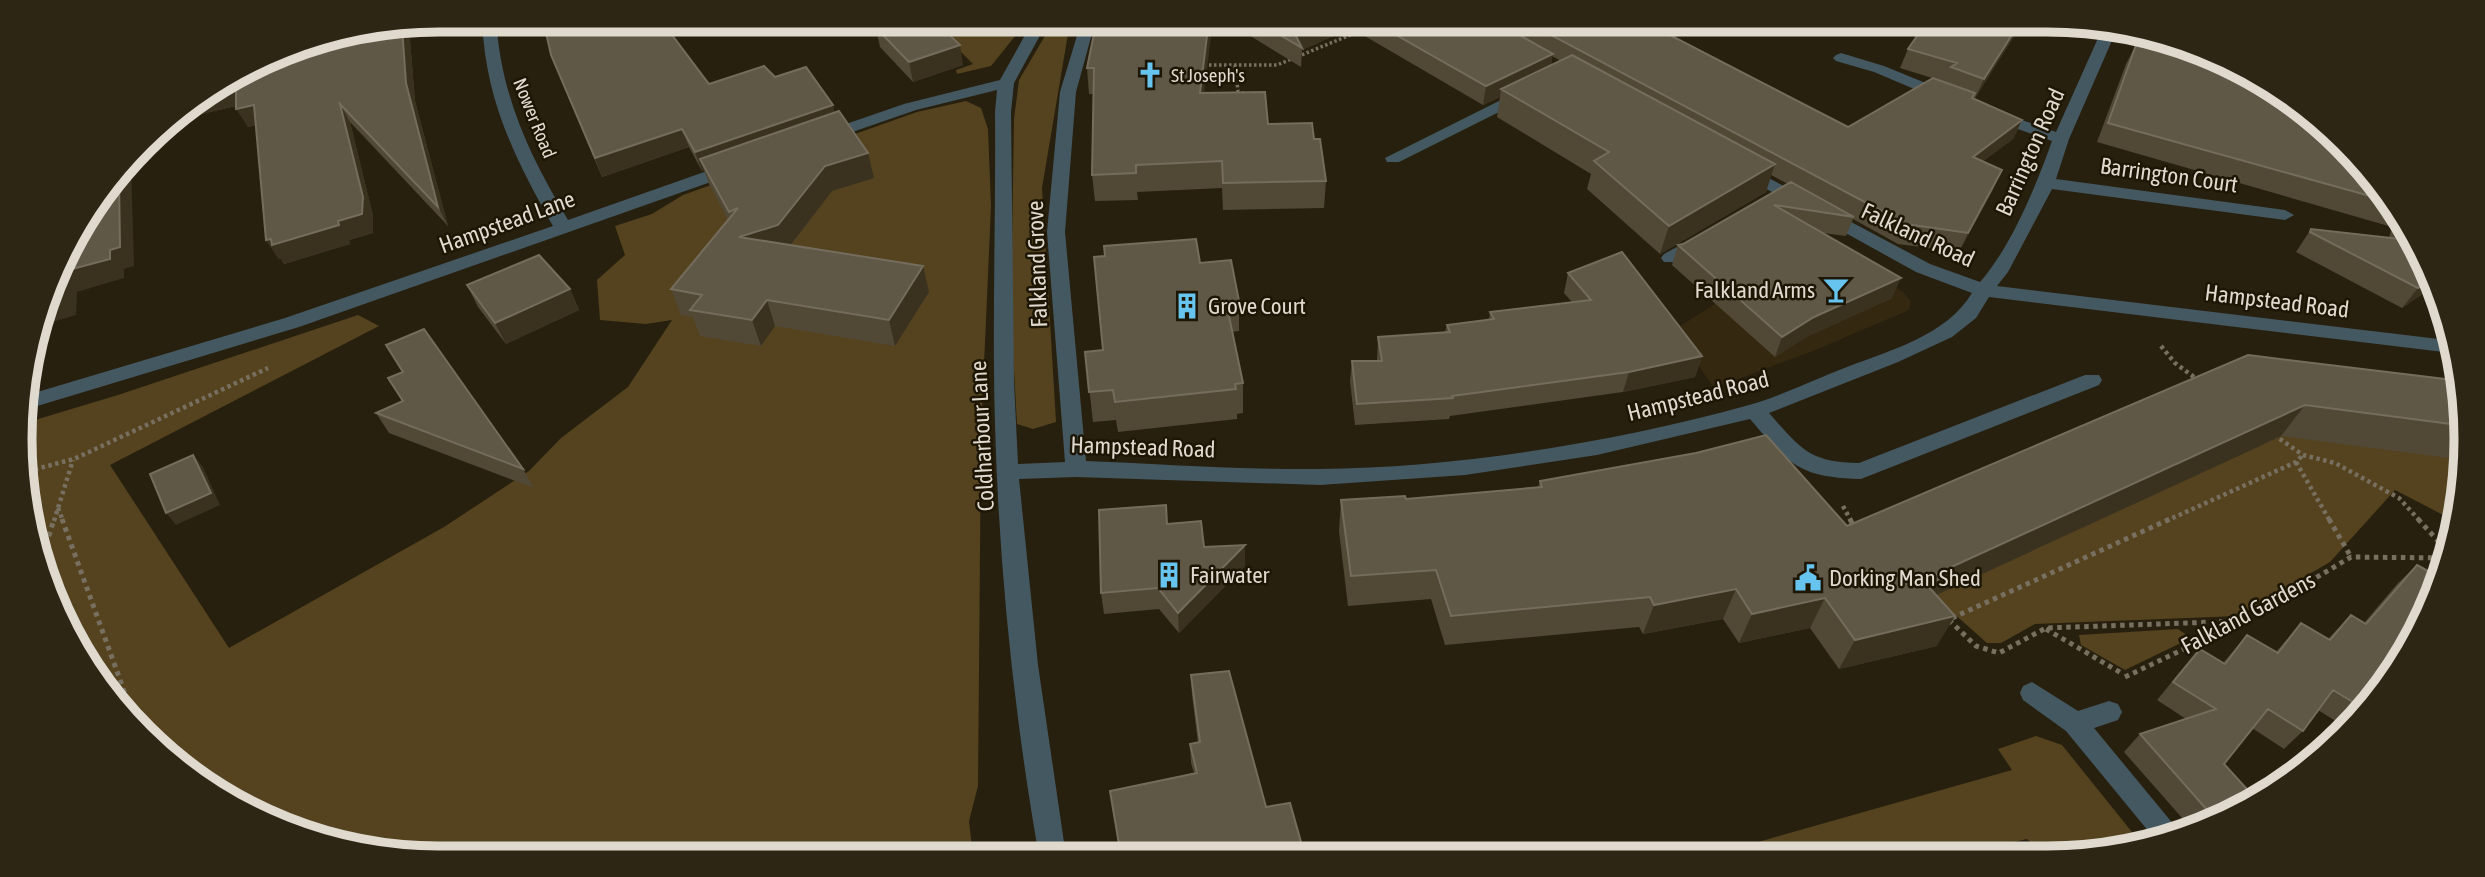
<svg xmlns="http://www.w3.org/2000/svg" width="2485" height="877" font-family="'Asap Condensed',sans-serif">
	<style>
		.built { fill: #342810 }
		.green { fill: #54431e }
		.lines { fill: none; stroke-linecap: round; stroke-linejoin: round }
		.path-far2 { stroke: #777061; stroke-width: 3.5; stroke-dasharray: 2.5 2.5; stroke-linecap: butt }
		.path-far1 { stroke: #777061; stroke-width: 4.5; stroke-dasharray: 3.5 3.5; stroke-linecap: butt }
		.path { stroke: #777061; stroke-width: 5; stroke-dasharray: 4.5 4.5; stroke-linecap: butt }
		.minor { fill: #445862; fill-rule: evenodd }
		.wall { fill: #514836; fill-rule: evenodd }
		.shaded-wall { fill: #3a311f }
		.building { fill: #605847; stroke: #746c5c; stroke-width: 2 }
		.labels { text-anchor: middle; stroke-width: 5; stroke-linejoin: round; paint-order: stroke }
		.far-poi-label { font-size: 19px; fill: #dfd9ce; stroke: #1e1605; text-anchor: start }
		.far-street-label { font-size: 19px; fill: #dfd9ce; stroke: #1e1605 }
		.street-label { font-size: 23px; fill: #dfd9ce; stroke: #1e1605 }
		.poi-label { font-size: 23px; fill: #dfd9ce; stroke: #1e1605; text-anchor: start }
		.rim { fill: none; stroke: #dfd9ce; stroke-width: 9 }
	</style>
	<rect width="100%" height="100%" fill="#28200e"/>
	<!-- built -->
	<path class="built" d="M1821,246L1902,291L1911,301L1909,310L1813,351L1714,388L1674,330L1737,290Z"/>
	<!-- green -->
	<path class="green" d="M962,19H1029L991,66L957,74L956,70L973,64L953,44V27Z
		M1055,19H1092L1070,22L1042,188L1056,422L1033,429L1017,424L1011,316L1014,119L1019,80Z
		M966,101L981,108L988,129L991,206L981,433L978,786L969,821L973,857L438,858L330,844L205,787L90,672L33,547L25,423L118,395L358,315L379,326L110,465L229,648L444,527L529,471L561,438L628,387L672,320L646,324L600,320L597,280L625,255L615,226L652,214L683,195L917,112Z
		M2249,432L2458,454L2453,520L2395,490L2330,562L2238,616L2035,624L2001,643H1987L1934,596L2264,444Z
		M2178,629L2191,638L2125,670L2081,645L2079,635Z
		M2036,736L2062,745L2140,842L2102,854H2044L2027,839L1961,854L1758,855L1751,844L2012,770L1998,749Z"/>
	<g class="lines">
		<!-- path-far2 -->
		<path class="path-far2" d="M1204,65H1277L1360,31
			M1235,65L1238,91L1245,94"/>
		<!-- path-far1 -->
		<path class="path-far1" d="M2161,346L2175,363L2198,380
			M2274,435L2303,455L2335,463L2399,498L2420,521
			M2296,462L2330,521
			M28,471L74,459L268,368
			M1843,506L1851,521
			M58,508L63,521
			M54,521L73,460
			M2166,521L2296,462L2303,455"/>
		<!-- path -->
		<path class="path" d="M62,519L132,713
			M1850,519L1855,529
			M2329,519L2351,557
			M2418,519L2449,553
			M41,562L54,519
			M1952,618L2170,519
			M1949,620L1976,646L1999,653L2046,628L2243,621
			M2046,629L2123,674
			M2125,677L2243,621L2351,557L2447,558"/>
		<!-- minor -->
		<path class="minor" d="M482,19H496C501,96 529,155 568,220L727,164H739L741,168L739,172L299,327L24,410V396L285,318L553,226C514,157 485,99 482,19Z
			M943,19H986L969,26L945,22Z
			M1034,19H1049L1014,83L1011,112L1014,382L1018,464L1065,462L1047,232L1060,92L1082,19H1096L1076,92L1065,232L1086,461C1164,464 1242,470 1319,469C1457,468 1616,442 1749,405C1782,396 1815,379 1847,367C1891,350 1947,335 1972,293L1916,272L1734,171L1736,167H1748L1930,264L1980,282C2011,247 2036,186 2052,141L1987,118L1985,115L1993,110L2056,132L2103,27L2117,29L2069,139L2056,179L2285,210L2294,215L2285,220L2052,189L2008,272L1997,286L2447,340L2452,353L1989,297L1976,318L1952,337L1898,362L1769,413C1801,449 1809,462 1859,463L2085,375H2099L2102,380L2099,385L1861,479C1798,477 1790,465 1750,419L1597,455L1465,475L1320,485L1076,477L1019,479L1038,665L1066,856H1039C1014,715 999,568 995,425C992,320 996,216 995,112L997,90L916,110L832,139H820L818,136L820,133L904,104L1000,80Z
			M1841,53L1884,66L1950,93L1952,96L1950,99H1938L1874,72L1836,61L1833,58L1836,55Z
			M1523,89L1529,91L1531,94L1529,97L1399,162H1387L1385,158Z
			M1699,235L1705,237L1708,241L1705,245L1676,262H1664L1661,258L1664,254Z
			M2032,682L2078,711L2109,701L2118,704L2122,712L2118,720L2094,728L2179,831L2154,838L2066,731L2023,700L2020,693L2023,686Z"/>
	</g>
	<!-- wall -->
	<path class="wall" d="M543,19H688H687L688,23L666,27L709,84L775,77L834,113L874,178L832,191L791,245L929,292L895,346L775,326L761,346L700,336L693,317L681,315L671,289L728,220L709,184L704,170L702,171L689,147L602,177L551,55Z
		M1097,19L1204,93L1268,124L1314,139L1326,181L1324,208L1223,210L1222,188L1137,192L1138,200L1095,201L1092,175L1093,94H1089L1087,68Z
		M1223,19H1639L1848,127L1945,82L1900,68L1908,49L1923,28L1907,23L1908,19H2025L1975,98L1973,97V98L2022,120L2013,139L1983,161L2002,170L1959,252L1898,244L1853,219L1846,236L1823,233L1892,298L1806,337L1775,357L1672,265L1678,245L1683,244L1788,184L1771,175L1766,192L1660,254L1587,189L1591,174L1497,117L1500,97L1483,105L1351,28L1302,50L1301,67ZM1552,56L1561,61L1551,66Z
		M1768,19H1796L1785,26Z
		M403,26L410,40L415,101L448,226L350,122L373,216V233L349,240L350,244L284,264L281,259H279L266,240L256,125L248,127L236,106L163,123L278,51Z
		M876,28L963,65L913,82L880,47Z
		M2136,45L2301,106L2409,229L2430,289L2402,308L2296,252L2311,229L2389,238L2392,227L2097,142L2126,64Z
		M1105,256L1200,263L1239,301V331L1232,332L1243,383V413L1237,414V419L1118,432L1116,420L1093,422L1085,352L1103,350Z
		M1568,273L1702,356L1695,377L1623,392L1450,416L1449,419L1355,425L1350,381L1352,361H1377L1378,337L1445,332L1447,325L1489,320L1490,312L1572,302L1564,293Z
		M467,285L570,289L579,310L506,344L478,307Z
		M386,345L523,469L534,488L389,433L376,413L402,401L388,378L403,372Z
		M2248,355L2447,380L2456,370L2458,371L2462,383L2457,459L2281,436L1936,595L1937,646L1839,669L1810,628L1739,643L1723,619L1643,634L1639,627L1445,645L1431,599L1348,606L1339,531L1341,500L1406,499L1538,487L1540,481L1847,526Z
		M1167,524L1204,547L1245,566L1179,633L1159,609L1104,614L1101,593Z
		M2417,565L2409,648L2367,700L2342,725L2318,710L2303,731L2284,749L2252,728L2224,764L2232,815L2190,827L2124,752L2140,734L2186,719L2157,700L2184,667L2200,649L2223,663L2247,635L2276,652L2301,623L2328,639L2351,615L2364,623L2398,583Z
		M1191,675L1266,807L1305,856H1120L1110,791L1194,773L1191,763L1190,744L1198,743L1192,695Z"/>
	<!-- shaded-wall -->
	<path class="shaded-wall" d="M656,19H688H687L688,23L660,29Z
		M1209,19H1213L1201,119L1200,93Z
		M1330,19H1351V28L1302,50L1295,34Z
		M1787,19H1796L1785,26Z
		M2022,19H2025L1975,98L1984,79Z
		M403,26L410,40L415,101L448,226L438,207L406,83L398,27Z
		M960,45L963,65L913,82L909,62Z
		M1553,54L1549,73L1501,89L1500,97L1483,105L1486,86Z
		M236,85L248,103L163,123L217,89Z
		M340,104L350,122L373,216V233L349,240L350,244L284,264L281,259H279L266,240Z
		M254,105L265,123L248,127L236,109Z
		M833,105L837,123L700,159L704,170L702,171L695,152Z
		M2022,120L2013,139L1964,176L1973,157Z
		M682,129L689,147L602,177L595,158Z
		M868,153L874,178L832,191L786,251L739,237L825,166Z
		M131,164L134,266L124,269V278L77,292L76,315L42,325L39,368L27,371L48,299L61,272L110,250L119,180Z
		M1775,164L1766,192L1660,254L1669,226Z
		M2002,170L1993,190L1959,252L1968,233Z
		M923,266L929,292L895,346L889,320Z
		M1901,278L1892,298L1806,337L1775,357L1782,337L1814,317Z
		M2427,282L2430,289L2402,308L2418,288Z
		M570,289L579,310L506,344L495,323Z
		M767,300L775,326L761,346L752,320Z
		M1702,356L1695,377L1623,392L1629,372Z
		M2305,405L2281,436L1929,598L1927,585L1936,574Z
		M193,455L203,467L220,505L176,525L166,513Z
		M1245,545V566L1179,633L1178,613Z
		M1736,589L1723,619L1643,634L1654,605Z
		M1825,598L1810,628L1739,643L1752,614Z
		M1955,616L1937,646L1839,669L1855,640Z"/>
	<!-- building -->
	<path class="building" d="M543,19H660L709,84L764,66L775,77L806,67L833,105L695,152L682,129L595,158L551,55Z
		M902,19H933L960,45L909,62L876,28Z
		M1097,19H1209L1200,93L1265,92L1268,124L1312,123L1314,139H1320L1326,181L1223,183L1222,161L1136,165V173L1092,175L1094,68H1087Z
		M1253,19H1330L1295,34L1302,48Z
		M1368,19H1491L1553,54L1486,86Z
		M1521,19H1639L1848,127L1933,78L1975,93L1972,98L2022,120L1973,157L2002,170L1968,233L1906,224Z
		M1929,19H2022L1984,79L1951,67L1957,63L1908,49Z
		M402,27L406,83L438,207L340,104L363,197L362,214L338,221L339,225L272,245L271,239L266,240L254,105L236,109V85L217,89L278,51Z
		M2136,45L2227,69L2301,106L2384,200L2108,123Z
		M1572,55L1775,164L1669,226L1594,161L1609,152L1501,89Z
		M839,111L868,153L825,166L778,225L739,237L923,266L889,320L767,300L752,320L690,310L702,295L671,289L738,208L729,212L700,159Z
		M119,180L120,247L110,250V259L61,272V296L48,299L63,253Z
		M1791,182L1854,217L1774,205L1901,278L1814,317L1782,337L1678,245L1683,244Z
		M2404,222L2409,229L2427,282L2418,288L2310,232L2311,229L2400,239Z
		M1196,239L1200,263L1231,260L1239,301L1226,302L1243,383L1235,384L1236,389L1115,402L1113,390L1089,392L1085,352L1103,350L1094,257L1105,256L1104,246Z
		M1622,252L1702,356L1629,372L1452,396L1453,398L1357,404L1352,361H1382L1378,337L1450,332L1447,325L1494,319L1490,312L1591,300L1568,273Z
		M539,255L570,289L495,323L467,285Z
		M424,329L523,469L376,413L403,401L388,378L403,372L386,345Z
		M2248,355L2461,381L2459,425L2305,405L1936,574L1941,578L1927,585L1955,616L1855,640L1825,598L1752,614L1736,589L1654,605L1650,597L1451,616L1436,570L1351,576L1341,500L1405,496L1406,499L1542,487L1540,481L1696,453L1766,435L1847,526Z
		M193,455L211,493L166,513L150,474Z
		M1166,505L1167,524L1201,521L1204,547L1245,545L1178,613L1158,588L1101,593L1099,510Z
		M2417,565L2439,577L2409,648L2384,680L2382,679L2361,707L2333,690L2303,731L2268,709L2224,764L2256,799L2232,815L2216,820L2140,734L2216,709L2173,682L2200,649L2225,664L2247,635L2278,653L2301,623L2330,640L2351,615L2366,624Z
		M1229,671L1266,807L1290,803L1305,856H1121L1110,791L1197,773L1190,744L1200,742L1191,675Z"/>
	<!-- icons -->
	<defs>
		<g id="church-bare" transform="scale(2.1)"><path d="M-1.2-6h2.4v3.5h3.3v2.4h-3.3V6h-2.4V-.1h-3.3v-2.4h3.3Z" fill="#67c4ef" stroke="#1e1605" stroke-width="2.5" paint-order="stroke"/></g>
		<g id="bar-bare" transform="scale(2.1)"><path d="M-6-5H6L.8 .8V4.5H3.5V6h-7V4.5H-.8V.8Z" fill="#67c4ef" stroke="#1e1605" stroke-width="2.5" paint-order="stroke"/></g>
		<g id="building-bare" transform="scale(2.1)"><path d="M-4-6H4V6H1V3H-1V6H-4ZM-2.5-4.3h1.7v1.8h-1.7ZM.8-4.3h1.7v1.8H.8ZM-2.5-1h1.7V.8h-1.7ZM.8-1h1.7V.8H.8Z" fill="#67c4ef" stroke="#1e1605" stroke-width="2.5" paint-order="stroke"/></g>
		<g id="civic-bare" transform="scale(2.1)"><path d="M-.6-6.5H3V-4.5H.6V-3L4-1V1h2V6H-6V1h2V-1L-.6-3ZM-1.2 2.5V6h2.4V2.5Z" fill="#67c4ef" stroke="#1e1605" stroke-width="2.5" paint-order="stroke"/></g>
	</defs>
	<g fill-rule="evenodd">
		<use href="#church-bare" x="1150" y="75"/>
		<use href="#bar-bare" x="1836" y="290"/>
		<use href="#building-bare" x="1187" y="306"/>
		<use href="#building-bare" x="1169" y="575"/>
		<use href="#civic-bare" x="1808" y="578"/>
	</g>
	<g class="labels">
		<!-- far-poi labels -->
		<g class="far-poi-label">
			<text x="1171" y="82">St Joseph's</text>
		</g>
		<!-- far-street labels -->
		<g class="far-street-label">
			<text transform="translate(535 118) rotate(68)" y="7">Nower Road</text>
		</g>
		<!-- street labels -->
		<g class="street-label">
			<text transform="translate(2030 152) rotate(-66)" y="8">Barrington Road</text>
			<text transform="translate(2169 175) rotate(8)" y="8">Barrington Court</text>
			<text transform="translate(507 222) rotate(-20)" y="8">Hampstead Lane</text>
			<text transform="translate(1918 235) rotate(25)" y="8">Falkland Road</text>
			<text transform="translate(1037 264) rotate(-92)" y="8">Falkland Grove</text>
			<text transform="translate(2277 301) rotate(7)" y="8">Hampstead Road</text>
			<text transform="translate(1698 396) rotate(-14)" y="8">Hampstead Road</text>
			<text transform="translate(982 436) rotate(-93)" y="8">Coldharbour Lane</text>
			<text transform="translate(1143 447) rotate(2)" y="8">Hampstead Road</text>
			<text transform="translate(2248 613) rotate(-28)" y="8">Falkland Gardens</text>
		</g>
		<!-- poi labels -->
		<g class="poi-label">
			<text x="1815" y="298" text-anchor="end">Falkland Arms</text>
			<text x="1208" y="314">Grove Court</text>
			<text x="1190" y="583">Fairwater</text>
			<text x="1829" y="586">Dorking Man Shed</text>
		</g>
	</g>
	<!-- crop -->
	<path d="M0 0H2485V877H0ZM439 32H2047A407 407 0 0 1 2454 439V439A407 407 0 0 1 2047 846H439A407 407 0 0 1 32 439V439A407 407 0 0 1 439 32Z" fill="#2d2615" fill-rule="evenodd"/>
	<path class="rim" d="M439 32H2047A407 407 0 0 1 2454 439V439A407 407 0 0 1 2047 846H439A407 407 0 0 1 32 439V439A407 407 0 0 1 439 32Z"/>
</svg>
